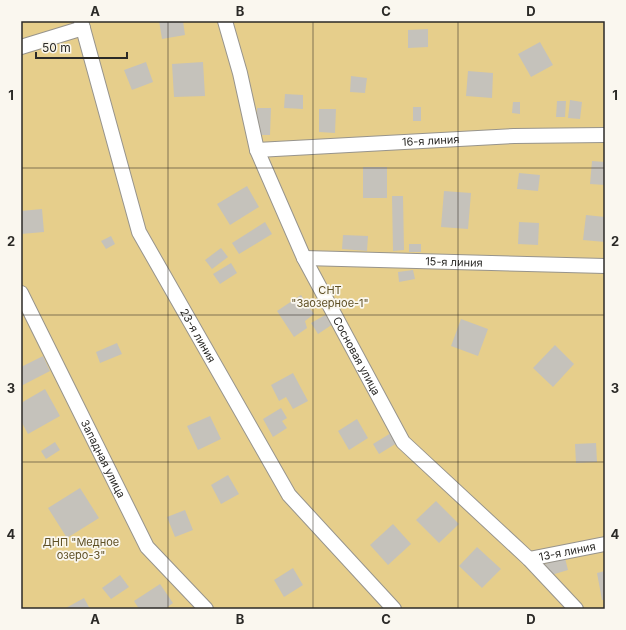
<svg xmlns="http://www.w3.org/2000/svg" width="626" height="630" font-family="Inter,sans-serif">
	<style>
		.green { fill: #e6ce8b }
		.building { fill: #c5c2bb }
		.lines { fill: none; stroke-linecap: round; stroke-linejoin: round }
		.minor-casing { stroke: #97948d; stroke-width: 16 }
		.minor { stroke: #fff; stroke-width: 14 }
		.grid { fill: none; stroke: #2b2a27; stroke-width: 1; stroke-opacity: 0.55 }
		.labels { text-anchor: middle; stroke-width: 3.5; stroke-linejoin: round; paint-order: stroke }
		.street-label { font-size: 11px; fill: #2b2a27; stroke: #faf7ef }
		.park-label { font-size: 11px; fill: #5f5025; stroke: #faf7ef }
		.neatline { fill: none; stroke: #2b2a27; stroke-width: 1.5 }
		.grid-label { font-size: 13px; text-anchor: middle; font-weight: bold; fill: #2b2a27 }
	</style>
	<rect width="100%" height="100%" fill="#ece9e2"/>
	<!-- green -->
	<path class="green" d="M21,21H605V609H21Z"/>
	<!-- building -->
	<path class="building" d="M159,21H183L185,35L162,39Z
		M428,29V47L408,48V30Z
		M540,42L553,65L531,77L518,54Z
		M146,62L153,82L132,90L124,70Z
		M203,62L205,96L174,97L172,64Z
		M468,71L493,73L492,98L466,96Z
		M351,76L367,78L365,93L350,92Z
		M285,94L303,95V109L284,108Z
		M570,100L582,102L580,119L568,118Z
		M557,101H566L565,117H556Z
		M513,102H520V114L512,113Z
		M413,107H421V121H413Z
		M257,108H271L270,135H257Z
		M319,109H336L335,133L319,132Z
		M592,161L605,162V185L590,184Z
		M363,167H387V198H363Z
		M519,173L540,175L538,191L517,189Z
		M247,186L259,207L230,225L217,204Z
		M444,191L471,193L468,229L441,227Z
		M392,196H403L404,250L393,251Z
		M42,209L44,232L21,234V211Z
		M586,215L605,217V242L583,240Z
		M265,222L272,234L239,254L232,243Z
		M519,222L539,223L538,245L518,244Z
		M343,235L368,236L367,251L342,249Z
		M111,236L115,244L106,249L101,241Z
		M409,244H421V252H409Z
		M221,248L228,257L212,269L205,260Z
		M231,263L237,273L220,284L213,274Z
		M413,270L415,279L399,282L398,272Z
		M301,295L314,314L305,321L307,328L294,337L277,311Z
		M327,314L333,324L318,334L311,323Z
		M461,319L488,329L478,356L451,346Z
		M117,343L122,354L100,363L96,352Z
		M555,345L574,364L553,387L533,368Z
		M43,356L50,371L21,386V367Z
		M293,373L308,401L293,409L286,397L279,401L271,385Z
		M45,389L60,416L28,434L21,421V403Z
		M281,408L287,418L282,421L287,428L273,437L263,419Z
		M210,416L221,439L198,450L187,426Z
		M357,419L368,438L349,450L338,431Z
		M391,433L397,443L379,454L373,444Z
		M55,442L60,450L46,459L41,451Z
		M596,443L597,462L576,463L575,444Z
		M228,475L239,494L221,504L211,485Z
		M80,488L99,518L67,538L48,508Z
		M436,501L459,524L439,543L416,520Z
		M185,510L193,530L175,537L167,517Z
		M393,524L411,544L388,565L370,545Z
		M477,547L501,569L482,588L459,566Z
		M565,558L568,570L548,576L545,564Z
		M293,568L303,585L284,597L274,580Z
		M605,571V600H602L597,573Z
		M120,575L129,587L111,599L102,588Z
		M160,584L173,603L165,609H139L134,601Z
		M84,598L90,609H64Z"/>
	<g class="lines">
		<!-- minor casing -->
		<g class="minor-casing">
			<g id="minor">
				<path id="s1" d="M81,21L139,232L289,495L394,609"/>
				<path id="s2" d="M225,21L240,73L257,150L304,258L403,442L529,559L576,609"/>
				<path d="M21,47L83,28"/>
				<path id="s3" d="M257,150L514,136L605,135"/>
				<path id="s4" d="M304,258L605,266"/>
				<path id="s5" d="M21,293L147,547L206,609"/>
				<path id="s6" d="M529,559L605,544"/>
			</g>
		</g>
		<!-- minor -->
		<use href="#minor" class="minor"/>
	</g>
	<!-- grid -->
	<path class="grid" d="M168,21V609M313,21V609M458,21V609M21,168H605M21,315H605M21,462H605"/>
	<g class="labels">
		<!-- street labels -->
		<g class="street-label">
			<text dy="4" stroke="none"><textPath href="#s3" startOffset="174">16-я линия</textPath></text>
			<text dy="4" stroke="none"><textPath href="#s4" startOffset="150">15-я линия</textPath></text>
			<text dy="4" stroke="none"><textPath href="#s1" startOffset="338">23-я линия</textPath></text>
			<text dy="4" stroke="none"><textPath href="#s2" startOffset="362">Сосновая улица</textPath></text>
			<text dy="4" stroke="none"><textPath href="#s5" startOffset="185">Западная улица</textPath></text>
			<text dy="4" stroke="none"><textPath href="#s6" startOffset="39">13-я линия</textPath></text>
		</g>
		<!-- park labels -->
		<g class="park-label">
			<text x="330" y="294">СНТ<tspan x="330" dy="13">"Заозерное-1"</tspan></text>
			<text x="81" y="546">ДНП "Медное<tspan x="81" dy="13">озеро-3"</tspan></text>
		</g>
	</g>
	<!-- border -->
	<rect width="626" height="630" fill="none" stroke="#faf7ef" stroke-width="44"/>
	<!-- scale -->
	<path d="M36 52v6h91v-6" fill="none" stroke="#2b2a27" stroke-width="2"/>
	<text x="42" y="52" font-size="12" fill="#2b2a27" stroke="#faf7ef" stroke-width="3" paint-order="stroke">50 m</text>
	<rect x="22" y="22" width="582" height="586" class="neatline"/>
	<g class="grid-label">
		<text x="95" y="16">A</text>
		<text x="240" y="16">B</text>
		<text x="386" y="16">C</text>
		<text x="531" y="16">D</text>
		<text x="11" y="100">1</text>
		<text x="615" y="100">1</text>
		<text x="11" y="246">2</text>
		<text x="615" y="246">2</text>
		<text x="11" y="393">3</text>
		<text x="615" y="393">3</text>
		<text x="11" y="539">4</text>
		<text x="615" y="539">4</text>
		<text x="95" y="624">A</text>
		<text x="240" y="624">B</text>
		<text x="386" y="624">C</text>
		<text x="531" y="624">D</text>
	</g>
</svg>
